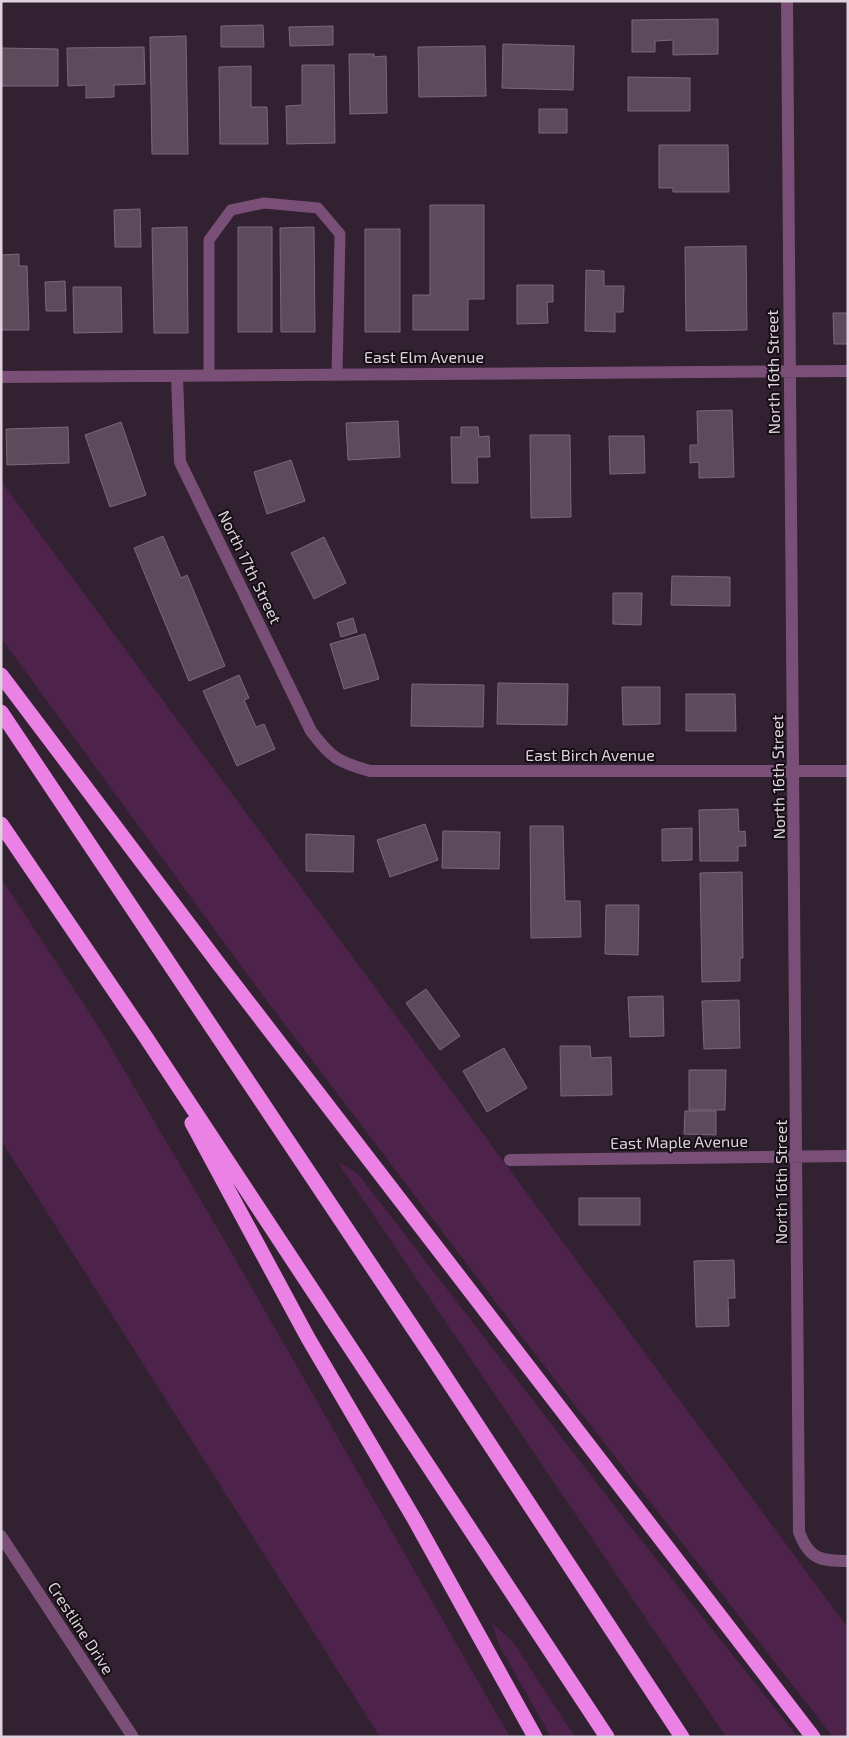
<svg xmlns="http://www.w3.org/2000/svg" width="849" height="1738" font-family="'Exo 2',sans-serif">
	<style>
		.green { fill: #4d224b }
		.building { fill: #5d4b5c; stroke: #7c697a }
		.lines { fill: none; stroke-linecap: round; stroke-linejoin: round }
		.service { stroke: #7a4f77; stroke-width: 11 }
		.minor { stroke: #7a4f77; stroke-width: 12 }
		.motorway { stroke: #eb80e5; stroke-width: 15 }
		.labels { text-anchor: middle; stroke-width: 4; stroke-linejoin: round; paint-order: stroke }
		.street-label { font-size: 16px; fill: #ded3dc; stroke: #150e14 }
	</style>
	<rect width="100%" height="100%" fill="#322130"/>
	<!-- green -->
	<path class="green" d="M1,481L848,1628V1737H833L539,1359L261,993L1,638Z
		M1,878L100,1029L226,1243L510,1737H380L1,1140Z
		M337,1161L358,1174L630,1526L798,1737H726Z
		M492,1623L513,1642L575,1737H551L499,1645Z"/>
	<!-- building -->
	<path class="building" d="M718,19V54L673,55V40L655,41V52H632V20Z
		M263,25L264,47H221V26Z
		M333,26V45L290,46L289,27Z
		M186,36L188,154H152L150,37Z
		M503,44L574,46L573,90L502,88Z
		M485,46L486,96L419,97L418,47Z
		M144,47L145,84L114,85V97L86,98V85L68,86L67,48Z
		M1,48L58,49V86H1Z
		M349,54H374V57L386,56L387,113L350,114Z
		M302,65H334L335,143L287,144L286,106L302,105Z
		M251,66V107H267L268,144H220L219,67Z
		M628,77L690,78V111H628Z
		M539,109H567V133H539Z
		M659,145H728L729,192H673V188H659Z
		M430,205H484V299H468V330H413V295H430Z
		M140,209L141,247H115L114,210Z
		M187,227L188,333H154L152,228Z
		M238,227H272V332H238Z
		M314,227L315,332H281L280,228Z
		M365,229H400V332H365Z
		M746,246L747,330L686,331L685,247Z
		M19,254V266H27L29,330H1V255Z
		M586,270L604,271V286H624L623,312H615V332L585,331Z
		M65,281L66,311H46L45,282Z
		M517,285H553V302H547L548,323L517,324Z
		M73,287H121L122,332L74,333Z
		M833,313H848V344H834Z
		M732,410L734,477L699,478V462L690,463V445H698L697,411Z
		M398,421L400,457L348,460L346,423Z
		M121,422L146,495L110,507L85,435Z
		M68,427L69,463L7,465L6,429Z
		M461,427H478L479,437L489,436L490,457H477L478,483H452L451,437H461Z
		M530,435H570L571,517L531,518Z
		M609,436H644L645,473L610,474Z
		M291,460L305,501L267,514L254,472Z
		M163,536L181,578L187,575L225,666L189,681L134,548Z
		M324,537L346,583L314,599L291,553Z
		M672,576L730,577V606L671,605Z
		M613,593H642L641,625L613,624Z
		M353,618L357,632L341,637L337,623Z
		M365,634L379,679L344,689L330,644Z
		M239,675L249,698L244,700L256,727L264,724L275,749L237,766L203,691Z
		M498,683L568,684L567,725L497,724Z
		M412,684L484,685L483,727L411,726Z
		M622,687H660V724L623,725Z
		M686,694H735L736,731H686Z
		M738,809L739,832L745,831L746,846H738V861H700L699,810Z
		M425,824L438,860L390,877L377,840Z
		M530,826H563L565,901H580L581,937L531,938Z
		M692,828V860L662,861V829Z
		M443,831L500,832L499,869L442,868Z
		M306,834L354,836L353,872L306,871Z
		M742,872L743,958H740V981L702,982L700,873Z
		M606,905H639L638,955L605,954Z
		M426,989L460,1036L440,1050L406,1003Z
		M663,996L664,1036L630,1037L628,997Z
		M739,1000L740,1048L704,1049L702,1001Z
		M560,1046H590L591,1058L611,1057L612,1095L561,1096Z
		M504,1048L527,1088L487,1112L463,1071Z
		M689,1070H726L725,1110H689Z
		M685,1111H716V1135L684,1134Z
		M579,1198H640V1225H579Z
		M734,1260L735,1298H728L729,1326L696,1327L694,1261Z"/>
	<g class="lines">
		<!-- service -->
		<path class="service" d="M209,375V240L231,210L264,203L318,208L340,234L337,374"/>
		<!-- minor -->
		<path class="minor" d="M787,1L799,1532C809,1559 820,1561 848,1561
			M177,376L180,462L311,731C331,758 338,762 370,771H848
			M1,377L848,371
			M510,1160L848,1156
			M1,1536L133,1737"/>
		<!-- motorway -->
		<path class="motorway" d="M1,675L218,963L813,1737
			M1,712L435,1361L682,1737
			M1,824L145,1036L607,1737
			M192,1123L308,1338L416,1522L535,1737"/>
	</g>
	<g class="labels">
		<!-- street labels -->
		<g class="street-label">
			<text x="424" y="363">East Elm Avenue</text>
			<text transform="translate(773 372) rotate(-91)" y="6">North 16th Street</text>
			<text transform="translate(250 567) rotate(64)" y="6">North 17th Street</text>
			<text x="590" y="761">East Birch Avenue</text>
			<text transform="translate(778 777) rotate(-91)" y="6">North 16th Street</text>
			<text transform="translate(679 1142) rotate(-1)" y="6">East Maple Avenue</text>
			<text transform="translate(781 1182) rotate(-90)" y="6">North 16th Street</text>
			<text transform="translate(81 1628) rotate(57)" y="6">Crestline Drive</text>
		</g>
	</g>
	<!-- border -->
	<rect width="849" height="1738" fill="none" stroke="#ded3dc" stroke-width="5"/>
</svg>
